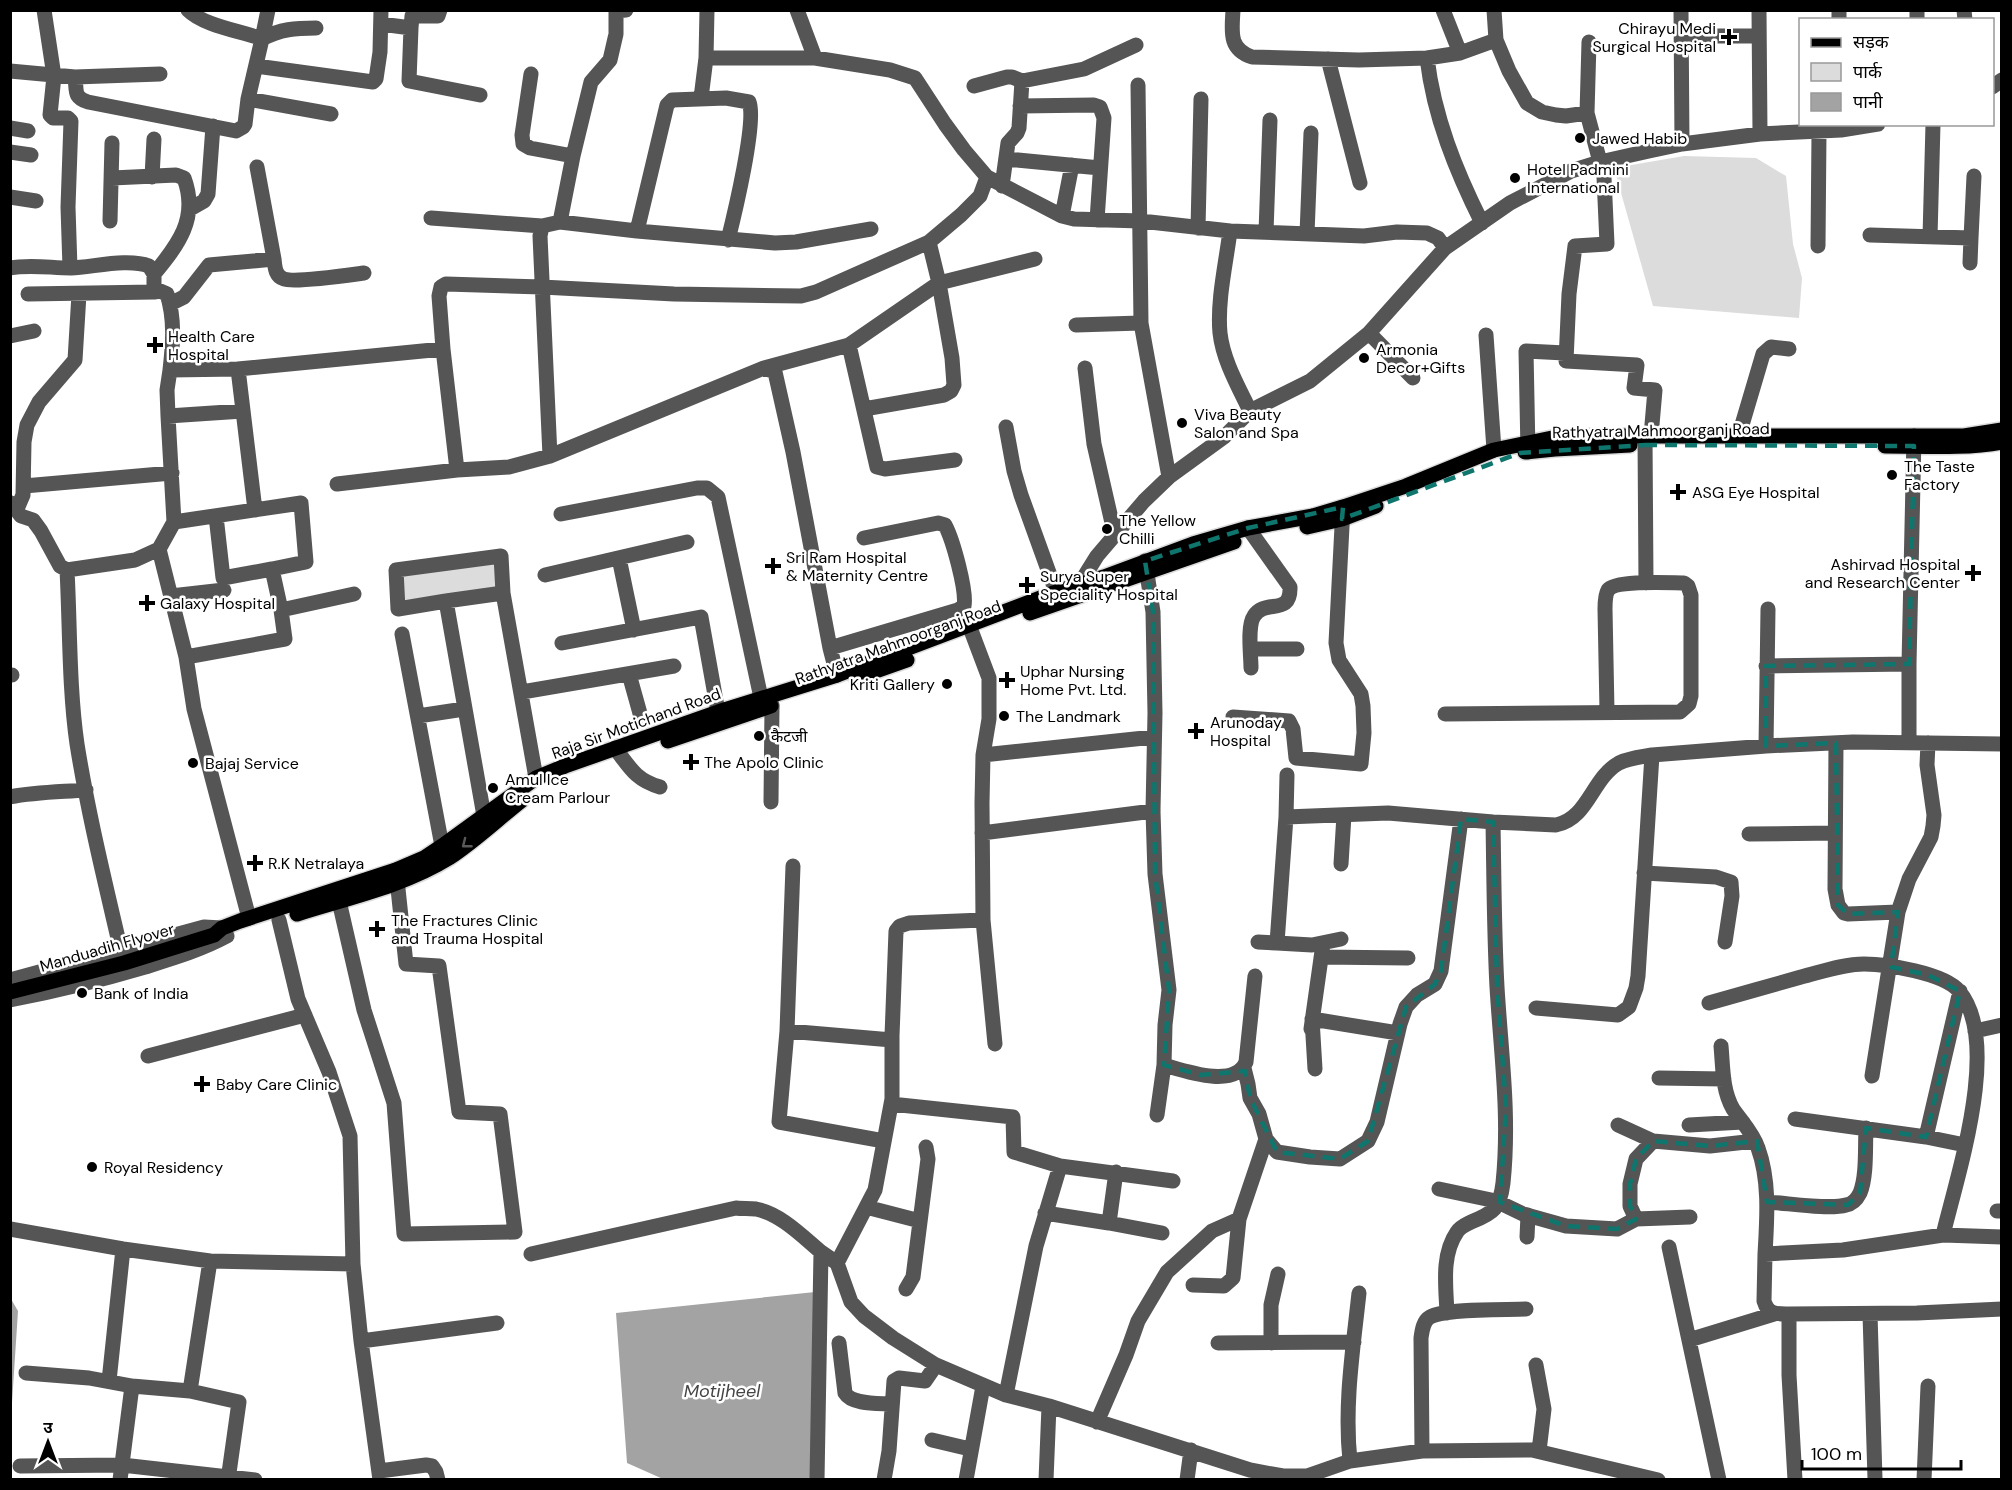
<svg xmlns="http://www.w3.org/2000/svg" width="2012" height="1490" font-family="'DM Sans','Noto Sans Devanagari',sans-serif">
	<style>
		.green { fill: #dcdcdc }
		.water { fill: #a3a3a3 }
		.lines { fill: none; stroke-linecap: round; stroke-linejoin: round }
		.major-casing { stroke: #dbdbdb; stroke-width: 18 }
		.minor { stroke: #555; stroke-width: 15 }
		.major { stroke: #000; stroke-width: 15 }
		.oneway { stroke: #595959 }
		.marked { fill: none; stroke: #0f766e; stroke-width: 4.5; stroke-dasharray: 12 8; stroke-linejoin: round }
		.poi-dot { fill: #000; stroke: #fff; stroke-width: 2 }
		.labels { text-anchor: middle; stroke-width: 5; stroke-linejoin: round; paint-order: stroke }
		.poi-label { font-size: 16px; fill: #000; stroke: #fff; text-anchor: start }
		.street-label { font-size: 16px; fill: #000; stroke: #fff }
		.water-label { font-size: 18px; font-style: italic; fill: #444; stroke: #fff }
	</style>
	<rect width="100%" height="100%" fill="#fff"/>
	<!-- green -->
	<path class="green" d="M1684,156L1756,158L1786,176L1793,244L1802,278L1799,318L1653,306L1614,168Z
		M496,557L499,589L398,605L400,569Z"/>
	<!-- water -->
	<path class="water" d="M815,1292L810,1479H663L627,1463L616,1313Z
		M11,1299L18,1311L11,1418Z"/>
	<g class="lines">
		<!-- major casing -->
		<g class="major-casing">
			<path id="major" d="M1885,446C1924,446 1963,449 2002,442
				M1525,452L1555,449L1630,445
				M1307,527L1342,519L1376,506
				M1030,613L1234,542
				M856,678L907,660
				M668,741L771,706
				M297,914C347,898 404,886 449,858C475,841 498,819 522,800
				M10,992L124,963L214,935L222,928L240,921L396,870L424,858L442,846L536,778L565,766L718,712L837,675L1056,592L1104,577L1193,544L1248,528L1313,516L1343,507L1406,486L1494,450L1552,438L1596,436H1964L2002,430"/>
		</g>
		<!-- minor -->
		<path class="minor" d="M44,10L54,76L50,115L53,118H68L71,121L68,207L70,268
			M188,10C204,26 241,31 262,39L268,10
			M797,10L815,58L890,70L915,78L945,124L964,150L987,177L1062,216L1074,219L1141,221L1230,231L1364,236L1397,232L1427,233L1438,238L1445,248
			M1233,10C1232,31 1228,49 1252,57L1359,60L1427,58
			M1443,10L1460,53L1427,58C1434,117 1456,171 1482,223
			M1494,10L1496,40L1509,71L1527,103L1542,112L1556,115L1566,116L1587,113
			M1681,10L1682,144
			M1759,10L1760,134
			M1839,10V20
			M1917,10V20
			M1964,10L1965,20
			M381,24L411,28L412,16H438L440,10
			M411,28L409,81L480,95
			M1681,36H1759
			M1589,42L1587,113L1604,177L1607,244L1575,246L1569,294L1566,361L1637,365L1634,388L1655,390L1651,436
			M1460,53L1496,40
			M706,58H815
			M1328,59L1360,183
			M256,66L373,82L376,79L380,52L381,10
			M10,71L75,77L160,74
			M531,74L522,135L523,144L530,148L573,156
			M75,77C77,91 73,97 88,102L236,131L243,127L245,124L248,99L262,39C280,29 296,28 316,28
			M1138,85L1141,323L1169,477
			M974,86L1007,77H1012L1022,81
			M1992,87L2002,80
			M701,98L706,58L707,10
			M248,99L331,114
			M1020,106L1094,105L1100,107L1104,118L1097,220
			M10,128L28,131
			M10,152L31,155
			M1007,159L1100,168
			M257,167L274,259C275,267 275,276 284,279C295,283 349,275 364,273
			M152,177L154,139
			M112,178L176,175L184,178C199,218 178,245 154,274
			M1002,186L1008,143L1017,133L1019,128L1022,81L1084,69L1136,45
			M10,197L36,201
			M190,209L204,201L208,194L213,126
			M1062,216L1072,165
			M431,218L542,226
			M110,221L112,143
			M560,222L573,156L591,82L610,60L616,34V11L626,10
			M1198,228L1201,99
			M637,231L775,243L796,242L871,229
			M1230,231C1226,263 1217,301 1220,333C1223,360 1238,386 1250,411
			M1266,232L1270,120
			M1307,234L1311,133
			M1870,235L1971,238L1974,176
			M1930,237L1933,124
			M728,240C734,216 757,121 749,102L726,98L672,100L667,105L637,231L560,222L542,226L540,236L550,456L764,368L775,372L793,452L830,648L837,675
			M1818,246L1819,132
			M1970,263L1971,238
			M10,268C30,264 51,268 71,268C94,267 128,258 149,266L154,274V292L160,291L167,294C175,319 173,344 170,370
			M28,294L154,292
			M170,304L184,297L209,265L274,259
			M1076,325L1141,323
			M1369,333L1413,378
			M1486,335L1494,450
			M10,336L34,331
			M849,345L877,467L885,469L955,460
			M764,368L849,345L939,283L929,242L961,215L980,196L987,177
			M1085,368L1094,444L1115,536
			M238,369L255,510
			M864,409L944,395L951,391L954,385L952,358L939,283L1035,259
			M168,416L167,390L170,370L238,369L443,349
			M1006,427L1014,471L1021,495L1056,592
			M1739,435L1763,354L1771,347L1789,349
			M1645,436L1646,583
			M1528,452L1526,351L1565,353
			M550,456L509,467L457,470L443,349L439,296L441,287L446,284L542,287L674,294L801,296L816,292L929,242
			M337,484L457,470
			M24,486L172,473
			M11,503L21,516L33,520L41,531L60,566L67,570L135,560L159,549
			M17,509L23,495L24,442L27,425L39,402L75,360L79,294
			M561,514L697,488H707L718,497L761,698
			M216,516L223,578L272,569
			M174,522L168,416L243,411
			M1248,528L1290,587C1291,617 1265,598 1254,616C1247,626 1251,655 1251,668
			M619,558L634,630
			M1145,561L1153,612L1155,713L1153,811L1155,874L1169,990L1165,1025L1164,1065L1157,1115
			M67,570C70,626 69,689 77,744C88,813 105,882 121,951
			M545,575L687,542
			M1081,594L1079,585L1097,556L1144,501L1169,477L1224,437L1250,411L1310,381L1369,333L1445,248L1510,203L1571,171L1600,162L1649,151L1682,144L1760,134L1841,130L1878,124
			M171,596L224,590
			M446,601L398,609L396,570L501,556L503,593
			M281,610L354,594
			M402,634L442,846
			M562,643L701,617L718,712
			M830,648L958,610L964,606C967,591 953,540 945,525L938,523L864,538
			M1251,649H1297
			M186,657L285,639L281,610L272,569L306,562L301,503L174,522L159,549L186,657L194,709L249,918
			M1766,666L1909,664
			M629,674L641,717
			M10,675H12
			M522,692L674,666
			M1445,714L1680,712L1689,704L1691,696V595L1688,586L1684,583C1669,583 1616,580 1608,590C1605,595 1605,603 1605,609L1607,711
			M418,716L464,709
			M1233,717L1289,721L1293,729L1296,758L1361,764L1364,733L1363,706L1361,694L1339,660L1336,643L1343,507
			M1909,742V664L1914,436
			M1836,743L1835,889L1838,905L1844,913L1848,914L1898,912
			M1766,746L1768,609
			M615,748C630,768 636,780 660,787
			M983,755L1154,737
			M10,797C36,792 60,792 86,790
			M771,802L772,705
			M484,816L446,601L503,593L536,778
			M1286,817L1287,775
			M982,833L1153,811
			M1749,834L1835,833
			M1341,864L1344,815
			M793,866L787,1031L779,1122L884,1141
			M1644,873L1716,877L1731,882L1732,896L1725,942
			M339,901L364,1010L394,1103L404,1234L515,1232L500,1114L459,1112L439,966L406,964L396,870
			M279,920L298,999L329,1072L350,1136L353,1264L361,1341L380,1480
			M983,920L995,1044
			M1258,942L1277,943L1286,817L1388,813L1493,822L1556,825C1588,819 1592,778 1619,763C1629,758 1641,757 1652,755
			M1277,943L1312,945L1341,939
			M1321,957L1408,958
			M10,980L204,927L222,928
			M10,1000C56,991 101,980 145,967C174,958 201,950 227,936
			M1709,1003C1740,994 1770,986 1801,977C1821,972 1843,964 1864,964C1887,964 1944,973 1959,991C2002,1042 1957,1176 1943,1235L1843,1250L1765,1254L1764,1301C1768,1315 1777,1314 1789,1314
			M1536,1008L1618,1015L1629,1007L1636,988L1638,976L1652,755L1766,746L1853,742L2002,744
			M1311,1029L1323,944
			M787,1031L892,1040
			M1975,1031L2002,1025
			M1721,1046C1723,1067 1722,1090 1733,1109C1742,1122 1753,1133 1758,1148C1770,1181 1767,1219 1765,1254
			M148,1056L305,1015
			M1164,1065C1185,1071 1235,1089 1246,1062L1255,976
			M1244,1068L1248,1084L1250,1098L1259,1114L1266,1139L1277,1152L1310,1157L1340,1159L1368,1141L1377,1122L1400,1024L1406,1007L1417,995L1435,984L1441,971L1461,819
			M1315,1069L1312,1019L1398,1033
			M1872,1076L1898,912L1909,879L1931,837L1933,826L1934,815L1927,765L1928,743
			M1659,1078L1724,1079
			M891,1104L1013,1117L1014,1152L1060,1166L1173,1181
			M1795,1119L1926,1137L1965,1145
			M1618,1125L1653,1141L1710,1146L1755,1141
			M1689,1125L1743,1122
			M1926,1137L1960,991
			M1439,1189L1496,1201L1523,1214L1566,1226L1617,1229L1636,1219L1690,1217
			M1767,1202C1787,1203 1829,1210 1846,1205C1853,1204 1857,1199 1860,1193C1867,1176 1865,1147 1866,1128
			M866,1207L920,1221
			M1997,1211H2002
			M1045,1213L1109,1223L1162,1233
			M1636,1219L1630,1206V1184L1636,1159L1653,1141
			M1109,1223L1116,1172
			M10,1229L123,1249L210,1261L190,1391
			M1943,1235L2002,1237
			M1527,1237L1528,1215
			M1669,1247L1719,1480
			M821,1252L837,1263L851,1302L864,1316L893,1338L936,1365L1006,1395L1049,1406L1250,1470L1283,1476H1307L1350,1461L1422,1451L1532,1450L1658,1480
			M531,1254L736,1208C742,1209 749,1208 756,1209C781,1214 802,1236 821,1252L817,1480
			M210,1261L353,1264
			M837,1263L875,1190L892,1099V1036L896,931L900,926L909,923L983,920L982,803L983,755L989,719V678L969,625
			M1193,1285L1224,1286L1233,1278L1239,1219
			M906,1289L913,1277L928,1159L926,1147
			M1447,1313C1446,1287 1441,1255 1457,1232C1460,1227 1465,1225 1471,1222C1494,1213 1500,1208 1503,1183C1510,1115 1501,1054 1497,987C1494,932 1494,877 1493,822
			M1870,1314L1875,1479
			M1689,1340L1774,1314
			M361,1341L497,1323
			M839,1343L845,1393C852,1405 879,1403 892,1404
			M1218,1343L1354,1342
			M1271,1343V1305L1278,1274
			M1536,1365L1544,1409L1539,1451
			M26,1373L89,1378L132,1386L190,1391L239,1402L228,1480
			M109,1381L123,1249
			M1006,1395L1036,1246L1060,1166
			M1097,1422L1126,1355L1138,1321L1167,1272L1212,1231L1239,1219L1266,1139
			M932,1440L970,1449
			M1422,1451L1421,1338C1422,1331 1423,1321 1430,1317C1445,1308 1506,1310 1526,1309
			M1350,1461C1344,1405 1353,1349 1359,1293
			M20,1466L122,1465L255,1480
			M379,1471L426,1465L432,1466L436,1472L438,1480
			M120,1480L132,1386
			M884,1480L889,1451L894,1381L899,1378L925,1381L936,1365
			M966,1480L983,1386
			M1046,1480L1049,1406
			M1187,1480L1191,1450
			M1795,1480L1789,1375V1314L1917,1313L2002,1309
			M1924,1480L1928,1386"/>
		<!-- major -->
		<use href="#major" class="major"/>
	</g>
	<!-- one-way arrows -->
	<defs><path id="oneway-chevron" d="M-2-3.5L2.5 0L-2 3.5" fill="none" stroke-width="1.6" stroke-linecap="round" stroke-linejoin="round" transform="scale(1.5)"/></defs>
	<use class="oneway" href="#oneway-chevron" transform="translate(466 844) rotate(142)"/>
	<!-- marked area -->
	<path class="marked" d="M1645,445L1914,446L1909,664L1766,666V746L1836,743L1838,905L1848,914L1898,912L1891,967L1928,975L1960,991L1926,1137L1866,1128L1860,1193L1848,1205L1767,1202L1757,1141L1710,1146L1653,1141L1636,1159L1630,1184V1206L1636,1219L1617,1229L1566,1226L1500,1202L1506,1107L1497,986L1493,822L1461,819L1441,971L1435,984L1406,1007L1368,1141L1340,1159L1277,1152L1250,1098L1245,1071L1201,1075L1164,1065L1169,990L1155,874L1153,612L1145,561L1248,528L1343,507L1342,519L1520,453Z"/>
	<!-- markers -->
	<g class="poi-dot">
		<path d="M1726 28h6v6h6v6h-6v6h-6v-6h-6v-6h6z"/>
		<circle cx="1580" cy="138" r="6"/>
		<circle cx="1515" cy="178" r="6"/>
		<path d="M152 336h6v6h6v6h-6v6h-6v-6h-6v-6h6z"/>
		<circle cx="1364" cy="358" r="6"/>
		<circle cx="1182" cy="423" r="6"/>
		<circle cx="1892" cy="475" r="6"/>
		<path d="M1675 483h6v6h6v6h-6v6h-6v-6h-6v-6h6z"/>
		<circle cx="1107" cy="529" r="6"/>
		<path d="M770 557h6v6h6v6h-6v6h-6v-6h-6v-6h6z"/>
		<path d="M1970 564h6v6h6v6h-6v6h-6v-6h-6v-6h6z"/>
		<path d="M1024 576h6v6h6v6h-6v6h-6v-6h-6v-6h6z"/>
		<path d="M144 594h6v6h6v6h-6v6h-6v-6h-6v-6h6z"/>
		<path d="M1004 671h6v6h6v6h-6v6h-6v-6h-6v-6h6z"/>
		<circle cx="947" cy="684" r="6"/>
		<circle cx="1004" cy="716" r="6"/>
		<path d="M1193 722h6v6h6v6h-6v6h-6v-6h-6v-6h6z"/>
		<circle cx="759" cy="736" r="6"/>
		<path d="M688 753h6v6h6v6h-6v6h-6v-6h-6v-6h6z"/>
		<circle cx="193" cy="763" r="6"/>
		<circle cx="493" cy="788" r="6"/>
		<path d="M252 854h6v6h6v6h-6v6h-6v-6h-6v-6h6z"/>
		<path d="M374 920h6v6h6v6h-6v6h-6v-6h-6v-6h6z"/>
		<circle cx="82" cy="993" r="6"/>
		<path d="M199 1075h6v6h6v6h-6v6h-6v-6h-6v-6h6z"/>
		<circle cx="92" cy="1167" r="6"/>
	</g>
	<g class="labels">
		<!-- poi labels -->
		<g class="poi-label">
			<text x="1716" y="34" text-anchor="end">Chirayu Medi<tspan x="1716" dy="18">Surgical Hospital</tspan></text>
			<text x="1592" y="144">Jawed Habib</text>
			<text x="1527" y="175">Hotel Padmini<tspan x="1527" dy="18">International</tspan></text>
			<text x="168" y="342">Health Care<tspan x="168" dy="18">Hospital</tspan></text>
			<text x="1376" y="355">Armonia<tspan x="1376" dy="18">Decor+Gifts</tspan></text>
			<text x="1194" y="420">Viva Beauty<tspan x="1194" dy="18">Salon and Spa</tspan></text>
			<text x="1904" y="472">The Taste<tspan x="1904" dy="18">Factory</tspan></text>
			<text x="1692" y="498">ASG Eye Hospital</text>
			<text x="1119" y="526">The Yellow<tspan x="1119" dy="18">Chilli</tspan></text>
			<text x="786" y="563">Sri Ram Hospital<tspan x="786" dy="18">&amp; Maternity Centre</tspan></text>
			<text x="1960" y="570" text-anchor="end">Ashirvad Hospital<tspan x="1960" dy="18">and Research Center</tspan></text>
			<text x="1040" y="582">Surya Super<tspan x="1040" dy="18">Speciality Hospital</tspan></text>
			<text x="160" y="609">Galaxy Hospital</text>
			<text x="1020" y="677">Uphar Nursing<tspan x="1020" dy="18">Home Pvt. Ltd.</tspan></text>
			<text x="935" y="690" text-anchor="end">Kriti Gallery</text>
			<text x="1016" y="722">The Landmark</text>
			<text x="1210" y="728">Arunoday<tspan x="1210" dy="18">Hospital</tspan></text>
			<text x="771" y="742">कैटजी</text>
			<text x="704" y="768">The Apolo Clinic</text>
			<text x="205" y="769">Bajaj Service</text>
			<text x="505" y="785">Amul Ice<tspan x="505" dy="18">Cream Parlour</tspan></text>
			<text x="268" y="869">R.K Netralaya</text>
			<text x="391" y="926">The Fractures Clinic<tspan x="391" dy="18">and Trauma Hospital</tspan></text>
			<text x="94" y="999">Bank of India</text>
			<text x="216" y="1090">Baby Care Clinic</text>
			<text x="104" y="1173">Royal Residency</text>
		</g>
		<!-- street labels -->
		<g class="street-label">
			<text transform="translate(1661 430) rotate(-1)" y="6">Rathyatra Mahmoorganj Road</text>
			<text transform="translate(898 642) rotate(-20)" y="6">Rathyatra Mahmoorganj Road</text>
			<text transform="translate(636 723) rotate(-20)" y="6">Raja Sir Motichand Road</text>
			<text transform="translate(107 947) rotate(-16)" y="6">Manduadih Flyover</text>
		</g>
		<!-- water labels -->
		<g class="water-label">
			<text x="722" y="1397">Motijheel</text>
		</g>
	</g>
	<!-- border -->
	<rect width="2012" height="1490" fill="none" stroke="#000000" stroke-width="24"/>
	<!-- legend -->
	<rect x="1799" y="18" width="195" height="108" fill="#ffffff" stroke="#999999" stroke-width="1.5"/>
	<rect x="1811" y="38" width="30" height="9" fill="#000000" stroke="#999999" stroke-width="1.5"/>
	<text x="1853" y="48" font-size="18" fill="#000000">सड़क</text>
	<rect x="1811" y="63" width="30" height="18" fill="#dcdcdc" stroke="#999999" stroke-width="1.5"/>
	<text x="1853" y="78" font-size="18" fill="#000000">पार्क</text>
	<rect x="1811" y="93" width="30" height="18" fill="#a3a3a3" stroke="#999999" stroke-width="1.5"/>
	<text x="1853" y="108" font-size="18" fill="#000000">पानी</text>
	<!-- north arrow -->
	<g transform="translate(48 1442)" stroke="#ffffff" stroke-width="4.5" paint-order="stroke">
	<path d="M0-4.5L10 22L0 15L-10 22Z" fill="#000000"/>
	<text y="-9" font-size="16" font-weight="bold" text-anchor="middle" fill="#000000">उ</text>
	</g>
	<!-- scale -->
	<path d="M1802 1460v9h159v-9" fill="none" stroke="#000000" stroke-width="3"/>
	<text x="1811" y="1460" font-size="18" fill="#000000" stroke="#ffffff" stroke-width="4.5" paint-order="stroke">100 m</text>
</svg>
